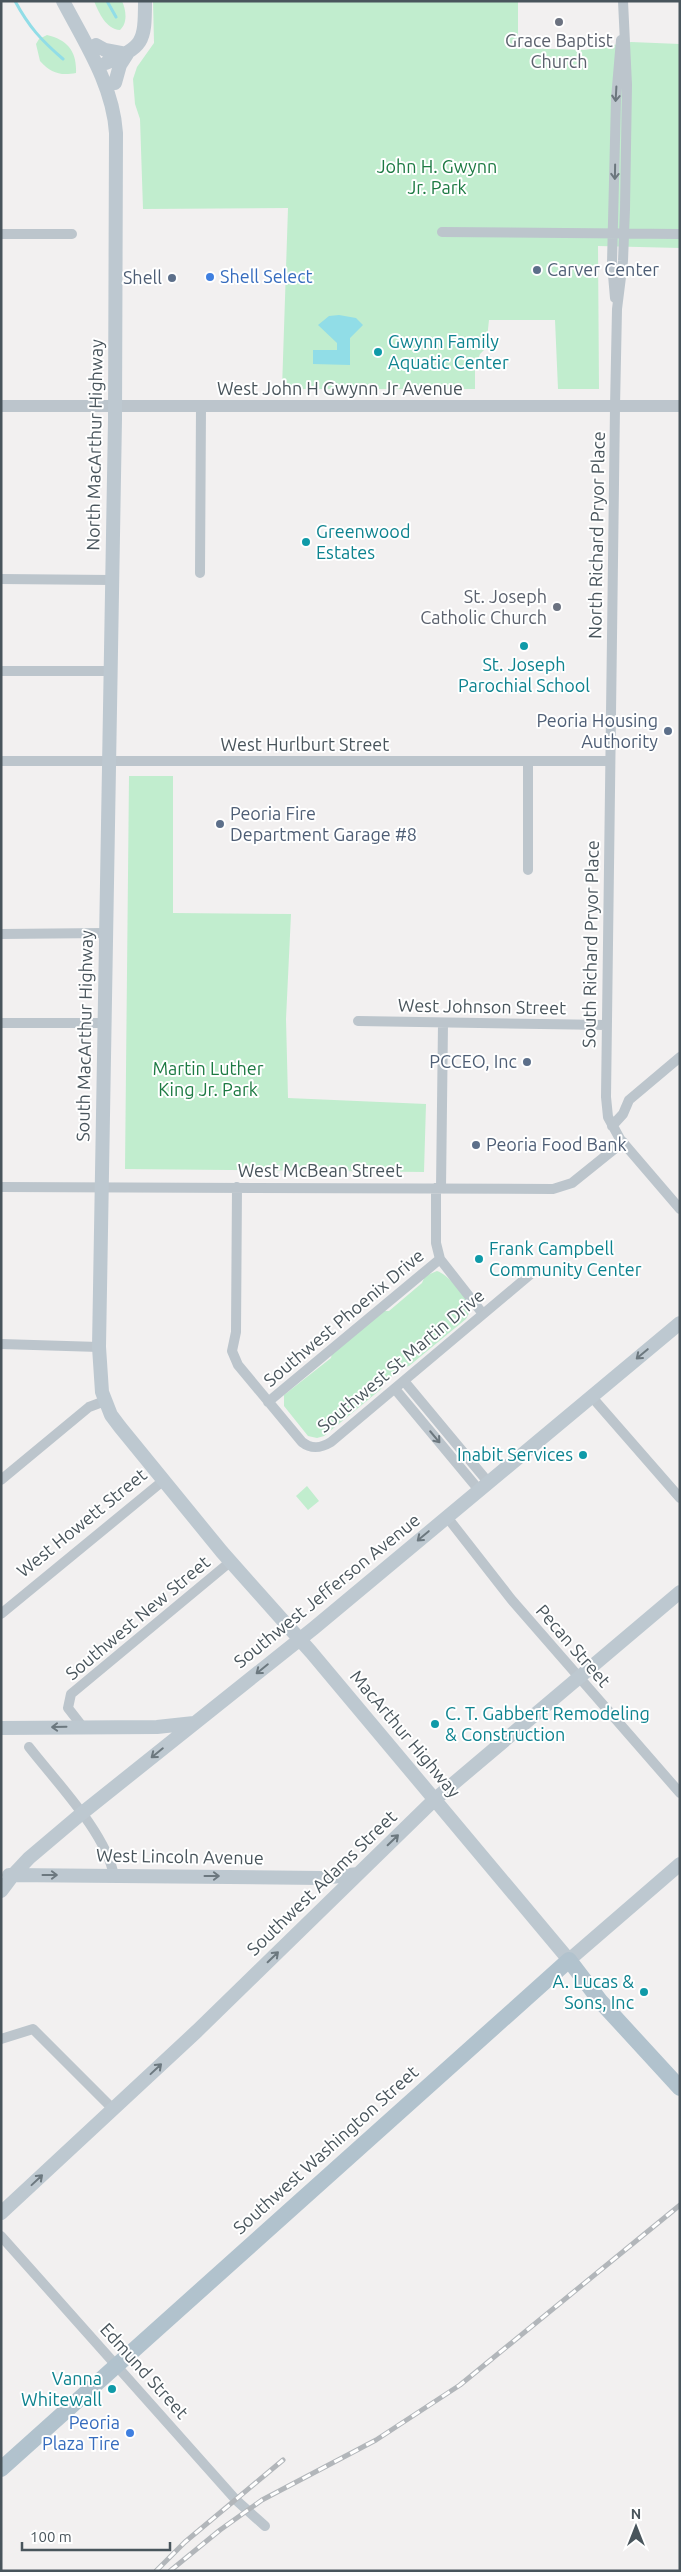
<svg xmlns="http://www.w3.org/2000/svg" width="681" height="2572" font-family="Ubuntu,sans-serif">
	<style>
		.green { fill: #c1edce }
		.water { fill: #91dde7 }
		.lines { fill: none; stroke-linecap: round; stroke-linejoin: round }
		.stream { stroke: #91dde7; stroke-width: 3 }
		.minor { stroke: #bcc5cc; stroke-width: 10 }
		.tertiary { stroke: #bcc5cc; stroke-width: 12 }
		.secondary { stroke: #bdc8d0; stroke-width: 14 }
		.primary { stroke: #b1c2cd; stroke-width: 16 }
		.rail-casing { stroke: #b2b6ba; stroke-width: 5 }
		.rail { stroke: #fff; stroke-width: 3; stroke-dasharray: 9; stroke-linecap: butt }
		.oneway { stroke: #6c777e }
		.oneway2 { stroke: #6c787f }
		.worship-dot { fill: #6b7280; stroke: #fff; stroke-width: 2 }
		.service-dot { fill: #5c6f8a; stroke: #fff; stroke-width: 2 }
		.shop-dot { fill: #3f7fe0; stroke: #fff; stroke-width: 2 }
		.culture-dot { fill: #0f9aa8; stroke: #fff; stroke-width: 2 }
		.labels { text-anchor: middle; stroke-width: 4; stroke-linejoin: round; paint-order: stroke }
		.worship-label { font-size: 18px; fill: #5b616d; stroke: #fff }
		.park-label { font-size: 18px; fill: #1d7a43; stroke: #fff }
		.service-label { font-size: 18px; fill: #4e5e75; stroke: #fff; text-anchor: start }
		.shop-label { font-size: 18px; fill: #366cbe; stroke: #fff; text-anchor: start }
		.culture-label { font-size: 18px; fill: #0d838f; stroke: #fff; text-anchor: start }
		.street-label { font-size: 18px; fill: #49555c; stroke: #fff }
	</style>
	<rect width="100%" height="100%" fill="#f2f0f0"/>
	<!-- green -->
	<path class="green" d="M94,1H122C126,10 128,23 120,30C106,29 99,13 94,1Z
		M153,1H518V48L584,50L631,42L680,44V248L598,246L599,389H558L555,320H489L486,348L480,354L475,367V389H282L288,208L143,209L140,119L135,104L133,79L137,67L154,43Z
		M47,35C68,40 77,52 76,73C60,76 51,73 40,61L36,44L39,39Z
		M129,776H173V913L291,914L286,1019L288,1098L426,1104L424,1172L125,1169Z
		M437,1271C447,1274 469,1297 470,1307C470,1312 468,1315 466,1319L409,1366C395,1369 388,1380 380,1390L324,1436L317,1438L308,1436L284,1406V1395L331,1358L332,1353L383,1311H389L422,1283L425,1276Z
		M307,1486L319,1501L308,1510L296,1496Z"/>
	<!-- water -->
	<path class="water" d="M339,315L356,318L363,325L350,338V365L313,364V350H337V343L318,325L329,316Z"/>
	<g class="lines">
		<!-- stream -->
		<path class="stream" d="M15,1C29,27 41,40 63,59
			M107,1L116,17"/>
		<!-- minor -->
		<path class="minor" d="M623,1L627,85L625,209L623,261L617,309L615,407L606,1097L608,1117L620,1139L680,1209
			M442,232L680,234
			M1,234H72
			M615,298L612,263L616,99L621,40
			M200,573L201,407
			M1,579L112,580
			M1,671H110
			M1,761H609
			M528,870V761
			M1,934L105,933
			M358,1021L606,1025
			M1,1023H104
			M612,1126L623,1114L629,1100L680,1057
			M1,1187L553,1189L572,1183L623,1142
			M237,1187L236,1332L232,1351L238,1365L302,1442C312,1450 321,1448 331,1442L532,1273
			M436,1188V1243L440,1259L483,1314
			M441,1188L443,1023
			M1,1344L99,1347
			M404,1381L488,1482
			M395,1389L479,1490
			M591,1396L680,1498
			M268,1402L440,1259
			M1,1480L89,1407L105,1401
			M447,1517L511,1599L680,1793
			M1,1614L164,1480
			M82,1726L68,1708L71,1694L230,1562
			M29,1747C57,1783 106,1833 114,1876
			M1,2039L33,2029L113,2109
			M1,2236L236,2500L265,2526"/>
		<!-- tertiary -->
		<path class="tertiary" d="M1,406H680"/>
		<!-- secondary -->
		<path class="secondary" d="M63,1C85,43 113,85 116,133L115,419L99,1347L102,1392L111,1415L120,1427L222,1552L311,1652L569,1960L680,1864
			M96,45L105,50L126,54
			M106,63C143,46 145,44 145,1
			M115,83L120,65L127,54
			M1,1728L157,1727L194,1723
			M9,1875L322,1878L358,1874
			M1,1891L13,1875L29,1858L81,1814L314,1628L680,1323
			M1,2213L197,2031L434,1800L680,1592"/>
		<!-- primary -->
		<path class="primary" d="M1,2469L569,1960L601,2002L680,2088"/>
		<!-- rail casing -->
		<g class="rail-casing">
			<path id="rail" d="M156,2571L185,2542L283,2460
				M170,2571L220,2530L262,2500L376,2440L460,2385L680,2205"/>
		</g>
		<!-- rail -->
		<use href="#rail" class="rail"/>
	</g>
	<!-- one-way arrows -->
	<defs><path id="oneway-shaft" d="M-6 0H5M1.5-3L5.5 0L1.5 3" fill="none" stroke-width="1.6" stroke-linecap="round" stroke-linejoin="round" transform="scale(1.25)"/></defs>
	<g class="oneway">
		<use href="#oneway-shaft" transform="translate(616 94) rotate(93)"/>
		<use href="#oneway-shaft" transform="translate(615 172) rotate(91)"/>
		<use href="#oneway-shaft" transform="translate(435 1437) rotate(50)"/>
	</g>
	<g class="oneway2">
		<use href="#oneway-shaft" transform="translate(642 1354) rotate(140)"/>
		<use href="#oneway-shaft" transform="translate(423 1536) rotate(140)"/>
		<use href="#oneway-shaft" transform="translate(262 1669) rotate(141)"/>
		<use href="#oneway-shaft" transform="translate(59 1727) rotate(179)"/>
		<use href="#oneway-shaft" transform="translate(157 1753) rotate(141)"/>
		<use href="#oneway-shaft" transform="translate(393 1840) rotate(-44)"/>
		<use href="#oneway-shaft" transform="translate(50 1875)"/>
		<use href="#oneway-shaft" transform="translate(212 1876)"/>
		<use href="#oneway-shaft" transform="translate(273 1957) rotate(-44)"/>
		<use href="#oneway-shaft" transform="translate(156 2069) rotate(-43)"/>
		<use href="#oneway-shaft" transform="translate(37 2180) rotate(-43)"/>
	</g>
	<!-- markers -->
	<g class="worship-dot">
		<circle cx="559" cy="22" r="5"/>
		<circle cx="557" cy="607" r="5"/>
	</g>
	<g class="service-dot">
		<circle cx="537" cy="270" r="5"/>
		<circle cx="172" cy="278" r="5"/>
		<circle cx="668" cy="731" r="5"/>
		<circle cx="220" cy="824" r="5"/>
		<circle cx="527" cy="1062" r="5"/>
		<circle cx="476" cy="1145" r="5"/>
	</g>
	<g class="shop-dot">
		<circle cx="210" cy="277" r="5"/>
		<circle cx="130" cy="2433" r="5"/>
	</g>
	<g class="culture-dot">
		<circle cx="378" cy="352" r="5"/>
		<circle cx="306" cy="542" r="5"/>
		<circle cx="524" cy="646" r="5"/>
		<circle cx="479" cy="1259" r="5"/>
		<circle cx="583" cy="1455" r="5"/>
		<circle cx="435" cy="1724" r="5"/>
		<circle cx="644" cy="1992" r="5"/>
		<circle cx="112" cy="2389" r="5"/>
	</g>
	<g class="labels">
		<!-- worship labels -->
		<g class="worship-label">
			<text x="559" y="47">Grace Baptist<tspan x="559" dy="21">Church</tspan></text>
			<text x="547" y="603" text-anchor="end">St. Joseph<tspan x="547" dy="21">Catholic Church</tspan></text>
		</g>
		<!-- park labels -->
		<g class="park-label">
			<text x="437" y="173">John H. Gwynn<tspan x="437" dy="21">Jr. Park</tspan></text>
			<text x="208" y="1075">Martin Luther<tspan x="208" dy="21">King Jr. Park</tspan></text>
		</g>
		<!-- service labels -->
		<g class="service-label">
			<text x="547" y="276">Carver Center</text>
			<text x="162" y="284" text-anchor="end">Shell</text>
			<text x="658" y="727" text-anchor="end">Peoria Housing<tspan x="658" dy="21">Authority</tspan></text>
			<text x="230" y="820">Peoria Fire<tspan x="230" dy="21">Department Garage #8</tspan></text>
			<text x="517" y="1068" text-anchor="end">PCCEO, Inc</text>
			<text x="486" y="1151">Peoria Food Bank</text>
		</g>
		<!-- shop labels -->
		<g class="shop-label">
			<text x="220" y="283">Shell Select</text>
			<text x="120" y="2429" text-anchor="end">Peoria<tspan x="120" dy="21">Plaza Tire</tspan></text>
		</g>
		<!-- culture labels -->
		<g class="culture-label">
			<text x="388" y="348">Gwynn Family<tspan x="388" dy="21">Aquatic Center</tspan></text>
			<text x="316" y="538">Greenwood<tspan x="316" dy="21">Estates</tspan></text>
			<text x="524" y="671" text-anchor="middle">St. Joseph<tspan x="524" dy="21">Parochial School</tspan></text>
			<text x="489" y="1255">Frank Campbell<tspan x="489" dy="21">Community Center</tspan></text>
			<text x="573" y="1461" text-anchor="end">Inabit Services</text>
			<text x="445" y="1720">C. T. Gabbert Remodeling<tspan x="445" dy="21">&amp; Construction</tspan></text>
			<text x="634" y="1988" text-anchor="end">A. Lucas &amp;<tspan x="634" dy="21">Sons, Inc</tspan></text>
			<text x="102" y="2385" text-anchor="end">Vanna<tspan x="102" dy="21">Whitewall</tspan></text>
		</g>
		<!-- street labels -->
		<g class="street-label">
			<text x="340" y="395">West John H Gwynn Jr Avenue</text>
			<text transform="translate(95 445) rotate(-89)" y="6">North MacArthur Highway</text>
			<text transform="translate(597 535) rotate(-89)" y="6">North Richard Pryor Place</text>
			<text x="305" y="751">West Hurlburt Street</text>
			<text transform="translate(591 944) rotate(-89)" y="6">South Richard Pryor Place</text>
			<text transform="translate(482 1007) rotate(1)" y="6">West Johnson Street</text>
			<text transform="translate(85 1036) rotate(-89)" y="6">South MacArthur Highway</text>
			<text x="320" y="1177">West McBean Street</text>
			<text transform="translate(344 1318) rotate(-40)" y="6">Southwest Phoenix Drive</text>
			<text transform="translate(401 1361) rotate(-40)" y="6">Southwest St Martin Drive</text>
			<text transform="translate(82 1523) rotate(-39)" y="6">West Howett Street</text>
			<text transform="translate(327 1591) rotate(-39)" y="6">Southwest Jefferson Avenue</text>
			<text transform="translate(138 1618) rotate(-40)" y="6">Southwest New Street</text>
			<text transform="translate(573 1646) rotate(49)" y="6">Pecan Street</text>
			<text transform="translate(405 1734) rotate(50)" y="6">MacArthur Highway</text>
			<text transform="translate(180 1857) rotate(1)" y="6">West Lincoln Avenue</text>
			<text transform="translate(322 1883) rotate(-44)" y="6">Southwest Adams Street</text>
			<text transform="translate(326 2150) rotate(-42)" y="6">Southwest Washington Street</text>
			<text transform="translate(144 2371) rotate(48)" y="6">Edmund Street</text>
		</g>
	</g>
	<!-- border -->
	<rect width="681" height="2572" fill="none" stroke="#49555c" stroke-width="5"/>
	<!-- north arrow -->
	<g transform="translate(636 2527)" stroke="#ffffff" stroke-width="4" paint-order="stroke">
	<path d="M0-4L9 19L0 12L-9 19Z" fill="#49555c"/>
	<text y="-8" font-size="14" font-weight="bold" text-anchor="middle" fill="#49555c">N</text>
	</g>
	<!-- scale -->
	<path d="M22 2542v8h148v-8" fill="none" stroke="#49555c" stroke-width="2.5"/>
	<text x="30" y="2542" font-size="15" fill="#49555c" stroke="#ffffff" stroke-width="4" paint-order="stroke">100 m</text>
</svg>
